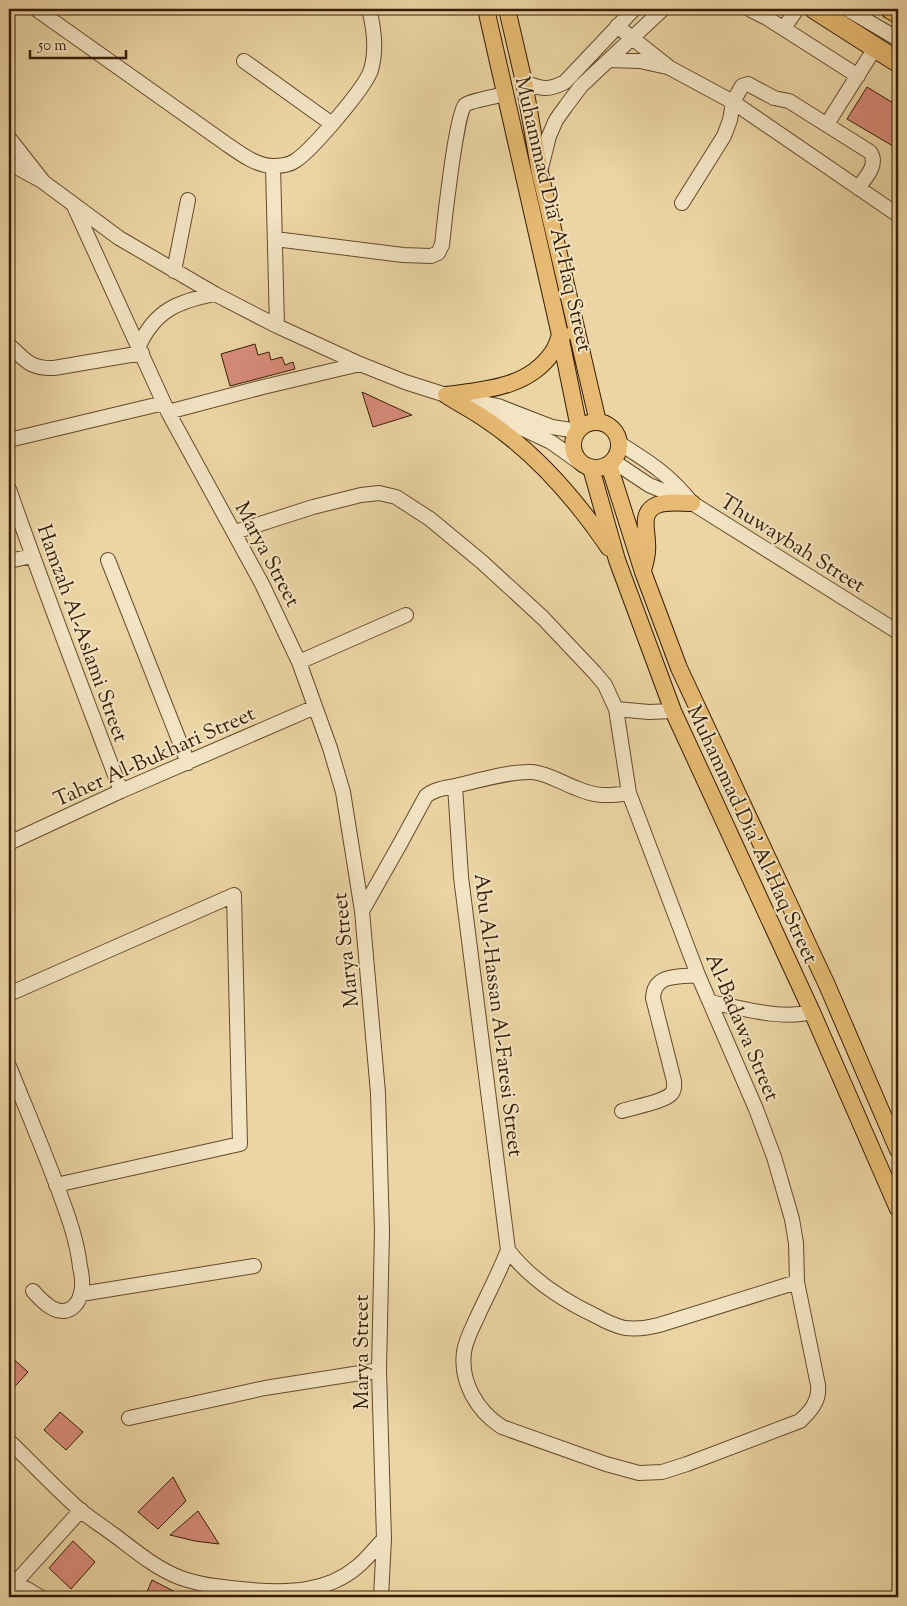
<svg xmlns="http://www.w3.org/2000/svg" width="907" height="1606" font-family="'Sorts Mill Goudy',serif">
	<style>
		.building { fill: #d88c7b; stroke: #371c02 }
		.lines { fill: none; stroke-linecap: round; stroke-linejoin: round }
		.minor-casing { stroke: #644a2a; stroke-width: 16 }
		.major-casing { stroke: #371c02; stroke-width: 18 }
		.highway-casing { stroke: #371c02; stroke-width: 22 }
		.minor { stroke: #f3e4c4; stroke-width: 14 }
		.major { stroke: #e6ba72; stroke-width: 16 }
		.highway { stroke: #e6ba72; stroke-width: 20 }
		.labels { text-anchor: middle; stroke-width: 4; stroke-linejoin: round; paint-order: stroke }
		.street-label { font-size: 21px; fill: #371c02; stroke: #f3e4c4 }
	</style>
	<rect width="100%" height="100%" fill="#ecd5a4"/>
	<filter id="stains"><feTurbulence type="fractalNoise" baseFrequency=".004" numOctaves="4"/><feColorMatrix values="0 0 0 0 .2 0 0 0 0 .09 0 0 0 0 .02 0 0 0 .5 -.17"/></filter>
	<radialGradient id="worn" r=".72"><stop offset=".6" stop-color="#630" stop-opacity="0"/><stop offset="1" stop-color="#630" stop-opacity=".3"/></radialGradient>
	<!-- building -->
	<path class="building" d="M867,87L898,106V149L847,119Z
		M255,344L258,355L269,352L271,360L282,357L285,365L293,362L295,369L230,386L221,354Z
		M362,392L412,415L373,427Z
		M9,1355L28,1372L9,1393Z
		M60,1412L83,1432L66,1450L44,1430Z
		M173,1477L186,1501L158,1529L138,1512Z
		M198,1511L219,1544L195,1541L170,1535Z
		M73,1541L95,1562L71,1589L49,1568Z
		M152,1580L185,1597H145Z
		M193,1592L198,1595L201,1593L206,1597H189Z"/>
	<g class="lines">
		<!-- minor casing -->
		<g class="minor-casing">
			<path id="minor" d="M36,9L225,143C238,152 256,166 273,166C280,166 289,165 295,161C312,150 365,88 371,70C377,49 374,28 369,9
				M847,9L898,39
				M751,10L767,18L858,76
				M617,26L670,68L733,102L898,215
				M784,28L797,9
				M609,60L640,61L667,67
				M244,61L332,124
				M524,82C541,89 548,91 565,82L634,9
				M827,124L875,48
				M9,138L42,180
				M9,163L42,181L119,238L215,294L277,326L360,364L405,382L446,395L476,403H483L498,406L552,427L577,431
				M273,166L277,326
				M541,168L549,136L556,120L566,106L581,86L663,9
				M682,203L724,136L730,120L733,102L742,86L748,84L774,98L789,101L870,152C879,165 865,178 858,188
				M74,206L168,412L262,584L299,662L330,748L343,792L362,911L378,1093L382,1231L379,1370L384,1539L381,1597
				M275,239L403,255L431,256L438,253L442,245C444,225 456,114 465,105C469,101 498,96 505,94
				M174,271L188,200
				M9,345C25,360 30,369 54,368L142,353
				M139,346C155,310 179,301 215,294
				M480,407L493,415L551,442L579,462
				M168,412L263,387L360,364
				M9,440L164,403
				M619,443C649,462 669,474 692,503
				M613,461L649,485L692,503L898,632
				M9,489C44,590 83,690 121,791
				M235,532L313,507L361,495L379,493L396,497L430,519L482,562L543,618L595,673L605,685L616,709
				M108,560L188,763
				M9,561L32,556
				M299,662L406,615
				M673,711L649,712L616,709L629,793C609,796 596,797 576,788C562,783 547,773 532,772C510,771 477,781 455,786L461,877L508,1250C531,1280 562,1300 596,1316C605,1321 615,1326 625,1328C636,1329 648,1328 659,1325L797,1282
				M9,843L121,791L315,707
				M362,911L400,844L426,796C434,789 445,788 455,786
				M9,994L234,895L240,1144L56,1185
				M710,1002C742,1008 780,1020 812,1012
				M9,1066C25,1106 42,1146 57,1186C67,1213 77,1239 80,1267C82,1275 83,1285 81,1293C79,1302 73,1310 64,1311C52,1312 40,1299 33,1291
				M622,1111C633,1107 665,1102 672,1093C675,1089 674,1086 674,1081L653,998C654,973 680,977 698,975
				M508,1250C500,1271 489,1292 479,1313C474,1325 466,1338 464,1352C460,1382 477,1411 502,1427L606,1464L639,1473L662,1472L687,1464L800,1421C811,1411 820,1400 818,1385L797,1282L796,1243L792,1219L774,1157L756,1109L698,975L629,793
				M81,1294L254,1266
				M129,1418L265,1388L379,1370
				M9,1441C33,1464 55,1488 80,1510C92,1520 105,1528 117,1537C138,1553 157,1569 181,1578C204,1586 228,1588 252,1590C290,1593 327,1592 357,1567C367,1559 375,1548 384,1539
				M14,1584L81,1510
				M14,1584L27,1589L40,1597"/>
		</g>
		<!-- major casing -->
		<g class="major-casing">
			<path id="major" d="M486,9L560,335L579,428
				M507,9L524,82L540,173L598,422
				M446,395C458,403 470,409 482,417C533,450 575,498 609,548
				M446,395C484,390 528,388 552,353C556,348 558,341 560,335H563
				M573 445a23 23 0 1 1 46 0a23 23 0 1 1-46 0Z
				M609,465L643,572L679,668L827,985L898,1150
				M591,468L617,560L673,711L812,1012L898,1209
				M643,570C646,561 648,552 647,543C647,530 640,512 657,505C667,501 682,503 692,503"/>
		</g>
		<!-- highway casing -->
		<g class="highway-casing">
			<path id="highway" d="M815,9L898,62
				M891,9L898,13"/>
		</g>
		<!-- minor -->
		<use href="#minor" class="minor"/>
		<!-- major -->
		<use href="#major" class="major"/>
		<!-- highway -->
		<use href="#highway" class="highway"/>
	</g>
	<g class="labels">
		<!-- street labels -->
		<g class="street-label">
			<text transform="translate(554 214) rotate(77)" y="7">Muhammad Dia' Al-Haq Street</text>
			<text transform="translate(793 543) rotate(32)" y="7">Thuwaybah Street</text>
			<text transform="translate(268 554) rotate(62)" y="7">Marya Street</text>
			<text transform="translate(83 633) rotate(70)" y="7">Hamzah Al-Aslami Street</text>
			<text transform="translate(154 756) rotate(-24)" y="7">Taher Al-Bukhari Street</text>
			<text transform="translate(753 834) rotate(65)" y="7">Muhammad Dia' Al-Haq Street</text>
			<text transform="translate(345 950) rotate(-96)" y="7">Marya Street</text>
			<text transform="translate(499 1015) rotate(83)" y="7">Abu Al-Hassan Al-Faresi Street</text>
			<text transform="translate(743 1027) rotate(67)" y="7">Al-Badawa Street</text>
			<text transform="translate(361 1352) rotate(-90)" y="7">Marya Street</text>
		</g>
	</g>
	<!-- margin -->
	<rect width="907" height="1606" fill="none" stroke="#ecd5a4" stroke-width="30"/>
	<rect x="10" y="10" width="887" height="1586" fill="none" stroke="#371c02" stroke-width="2.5"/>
	<rect x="15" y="15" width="877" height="1576" fill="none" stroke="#371c02"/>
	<!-- scale -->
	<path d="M30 50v8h96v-8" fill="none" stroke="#371c02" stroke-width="2.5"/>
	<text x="38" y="50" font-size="15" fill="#371c02" stroke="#f3e4c4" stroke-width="4" paint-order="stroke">50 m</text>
	<rect width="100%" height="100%" filter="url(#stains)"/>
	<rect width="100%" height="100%" fill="url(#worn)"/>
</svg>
